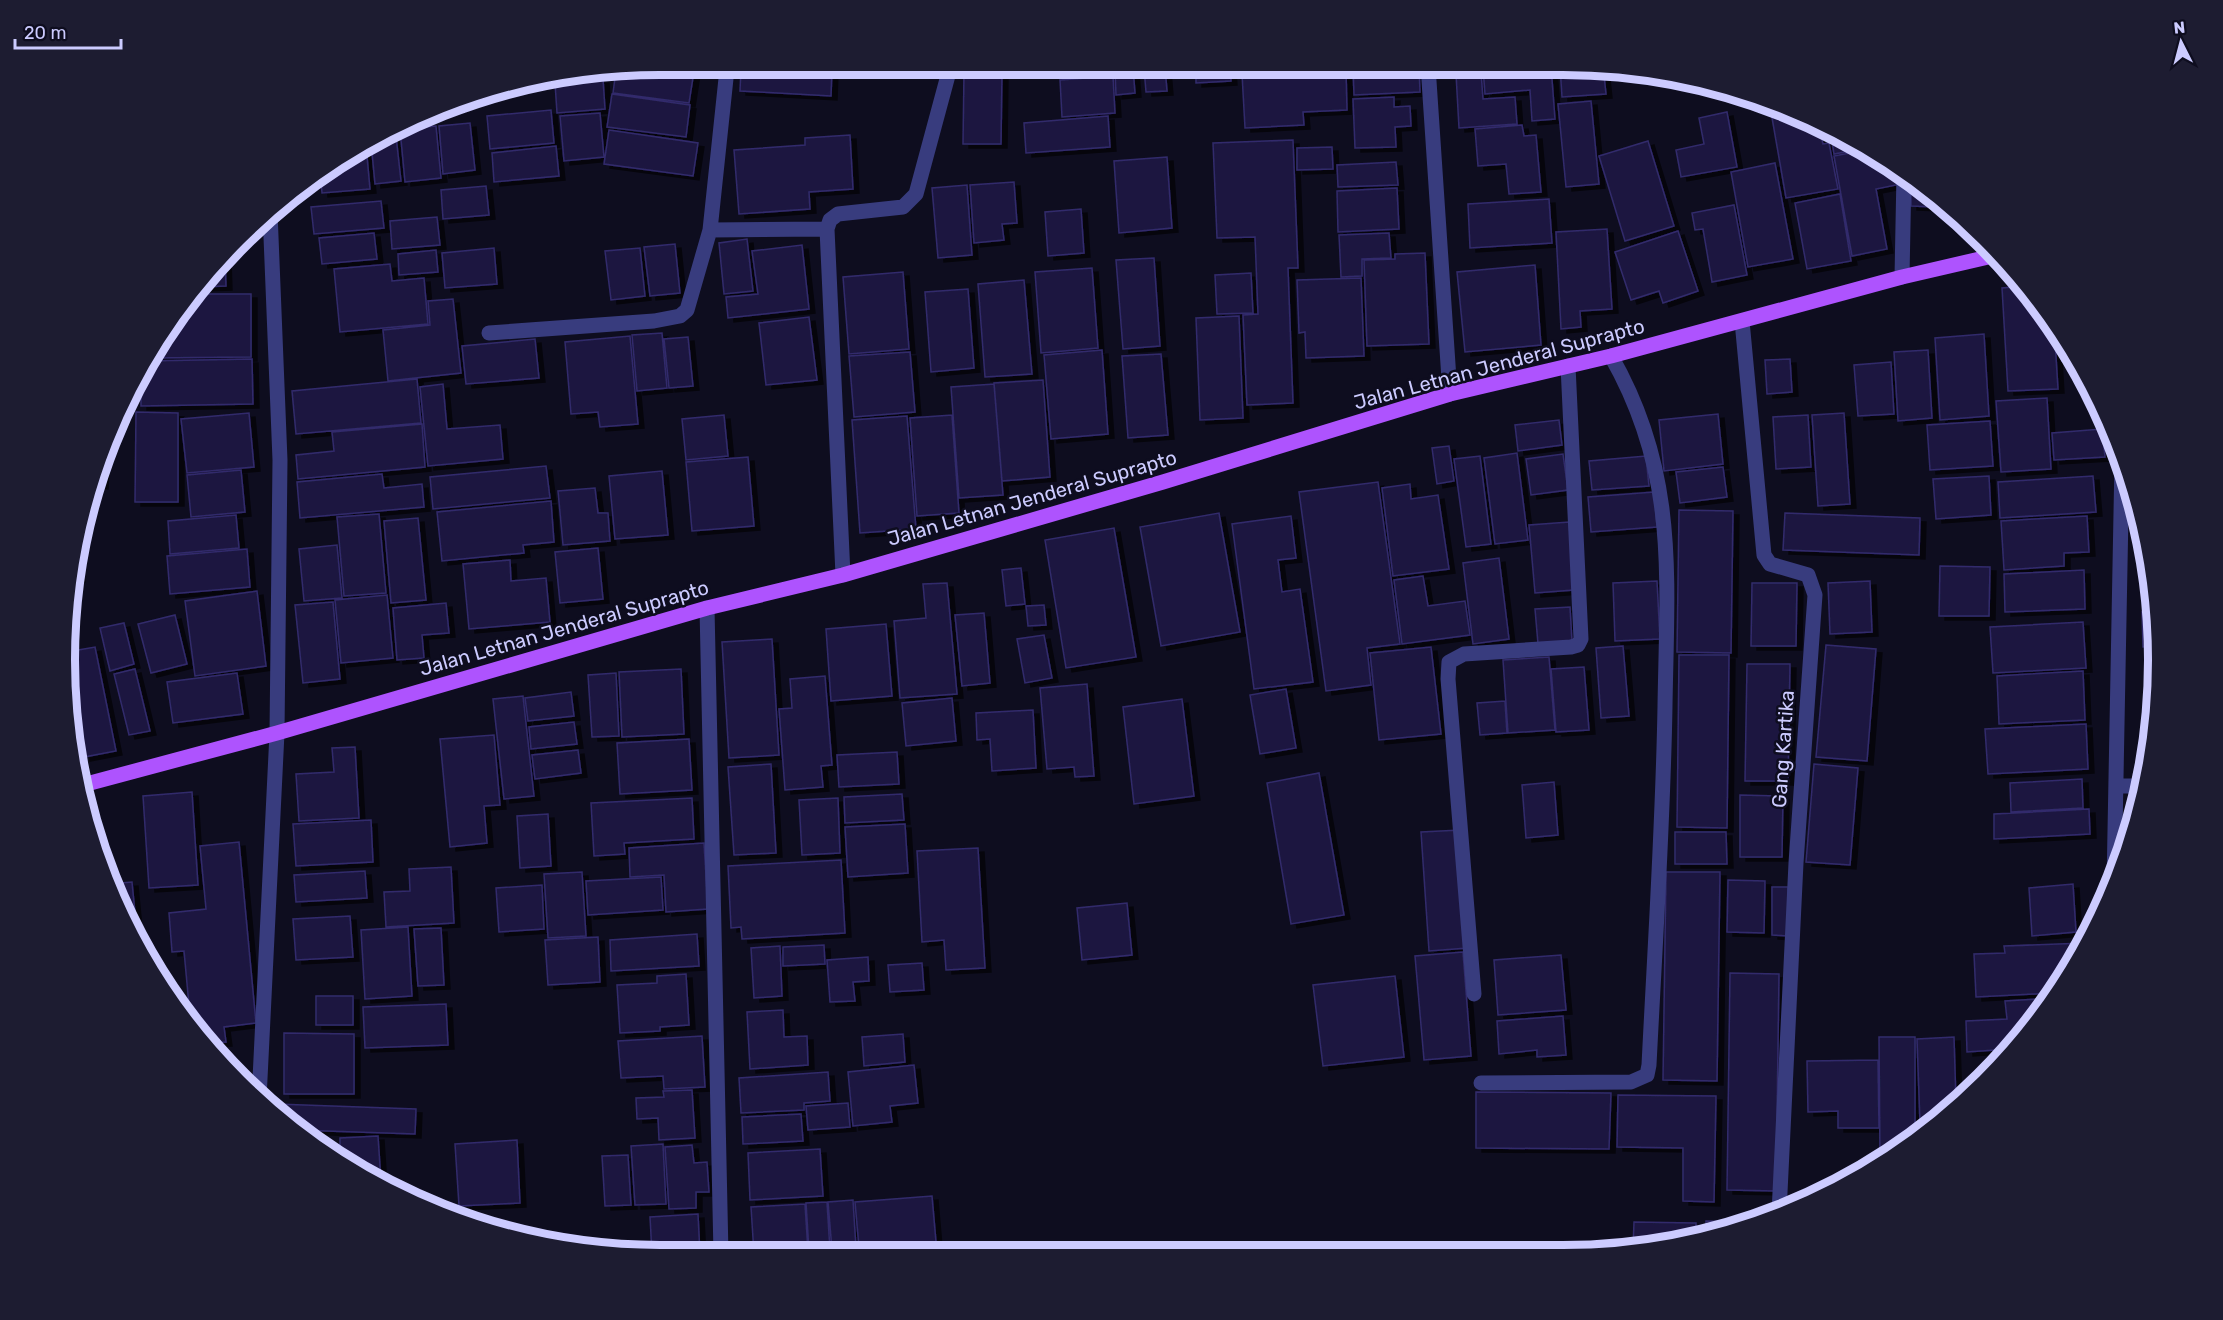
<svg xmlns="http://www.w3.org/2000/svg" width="2223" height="1320" font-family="Rubik,sans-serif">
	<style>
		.building { fill: #1d1940; stroke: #322b6c; stroke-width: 1.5; filter: url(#shadow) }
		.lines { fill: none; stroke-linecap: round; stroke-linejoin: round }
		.minor { stroke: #383c7e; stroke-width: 15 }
		.major { stroke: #ae53fe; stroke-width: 15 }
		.labels { text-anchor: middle; stroke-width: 5; stroke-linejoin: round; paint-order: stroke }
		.street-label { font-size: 20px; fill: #cccbff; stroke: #0e0d1f }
		.rim { fill: none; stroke: #cccbff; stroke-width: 8 }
	</style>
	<defs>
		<filter id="shadow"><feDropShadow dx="6" dy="4" stdDeviation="0" flood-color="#0009"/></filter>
	</defs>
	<rect width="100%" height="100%" fill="#0e0d1f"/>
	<!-- building -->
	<path class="building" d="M1419,66L1420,92L1354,95L1353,67Z
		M1515,66H1551L1555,119L1532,121L1530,90L1485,94L1483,68Z
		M1560,66H1603L1606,94L1562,97Z
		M1165,67L1167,91L1146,92L1144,68Z
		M1196,67H1230L1231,81L1196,83Z
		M1257,67H1312L1257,69Z
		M1062,68H1133L1135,93L1116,95L1115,71L1063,75Z
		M681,69L694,71L689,103L613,93L616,70Z
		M741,69H832L831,96L740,91Z
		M582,70H606V75L563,79V74Z
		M1346,70L1347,110L1303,112L1304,125L1245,128L1242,74Z
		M964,72L1002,73L1001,144H963Z
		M1481,72L1483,99L1515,97L1517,124L1459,128L1456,74Z
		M1113,76L1115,113L1062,117L1060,80Z
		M603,79L605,109L557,113L555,83Z
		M612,94L690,105L686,137L607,127Z
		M1394,97V107L1410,106L1411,126L1395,127L1396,147L1355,148L1353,99Z
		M1591,101L1599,184L1566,187L1558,104Z
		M551,110L554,143L490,149L487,116Z
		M1782,110L1819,128L1823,144L1829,143L1838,189L1786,198L1771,112Z
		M1727,112L1737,167L1681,177L1676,150L1704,144L1699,118Z
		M600,113L604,157L564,161L560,116Z
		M1108,116L1110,147L1026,153L1024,123Z
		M470,123L475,170L443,174L439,126Z
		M1522,125L1524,136L1536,135L1541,192L1509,194L1506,164L1478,166L1475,129Z
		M436,126L441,178L405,182L400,129Z
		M395,127L401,181L375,184L371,142Z
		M609,130L698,143L693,176L604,164Z
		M1831,134L1861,149L1834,154Z
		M850,135L853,189L809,192L810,209L739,214L734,150L805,145V138Z
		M1293,140L1298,268H1288L1293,403L1247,405L1243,315L1258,314L1255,237L1217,238L1213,143Z
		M1648,141L1674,226L1625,241L1599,156Z
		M366,145L370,189L322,193L321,182L307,183Z
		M556,146L559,176L494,182L492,153Z
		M1332,147L1333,169L1297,170V148Z
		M1865,150L1899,169L1901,184L1876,189L1887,249L1852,256L1834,156Z
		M1167,157L1172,228L1119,233L1114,161Z
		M1396,162L1398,185L1338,187L1337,165Z
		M1775,163L1793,259L1748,267L1731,172Z
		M1911,179L1936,199V207L1911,206Z
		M1014,182L1017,223L1002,224L1004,240L974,243L970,185Z
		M967,185L972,255L938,258L932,188Z
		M486,186L489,215L443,219L441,190Z
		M1397,188L1399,229L1338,232L1337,191Z
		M1840,194L1851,261L1807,269L1795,203Z
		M1549,199L1552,243L1470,248L1468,204Z
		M381,201L384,228L314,234L311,207Z
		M1734,205L1747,275L1712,282L1703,229L1695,230L1692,213Z
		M1081,209L1084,253L1048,256L1045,212Z
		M437,217L440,245L392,249L390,221Z
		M1607,229L1612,309L1580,311L1581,327L1561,329L1556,232Z
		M1678,231L1698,291L1663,303L1659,291L1631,300L1615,252Z
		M374,233L377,259L322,264L319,238Z
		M1389,233L1391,258L1362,259V276L1341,277L1339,235Z
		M747,239L753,291L724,294L719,243Z
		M675,244L680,293L650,296L644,247Z
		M802,245L809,309L728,318L726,297L758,294L752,251Z
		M494,248L497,284L445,288L442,253Z
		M640,248L645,296L611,300L605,251Z
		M436,250L438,272L399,275L398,254Z
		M1425,253L1429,344L1367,346L1364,260L1395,259V254Z
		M225,256L226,286L199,287Z
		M1154,258L1160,346L1123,349L1116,260Z
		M390,264L392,281L424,278L428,324L340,332L334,269Z
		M1535,265L1541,345L1465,352L1457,272Z
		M1092,268L1098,348L1041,353L1035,272Z
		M903,272L909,349L849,354L843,277Z
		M1251,273L1253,313L1217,314L1215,275Z
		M1361,278L1364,356L1306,358L1305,332L1299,333L1297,280Z
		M1024,280L1032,374L985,377L978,284Z
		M2023,286L2054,324L2058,389L2008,391L2002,288Z
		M968,289L974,368L931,372L925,292Z
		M193,294H251V357L149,358L165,329Z
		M453,299L461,373L388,381L383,330L430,325L428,301Z
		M1239,316L1243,418L1200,420L1196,318Z
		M809,317L817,380L766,385L759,323Z
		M662,333L667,388L637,391L632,335Z
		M2060,333L2075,361H2062Z
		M1984,334L1989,416L1940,420L1935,338Z
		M630,336L638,424L600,427L598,412L571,414L565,342Z
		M688,337L693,386L669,388L664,339Z
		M535,339L539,378L466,384L462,346Z
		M1102,350L1108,434L1051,439L1044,355Z
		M1928,350L1932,418L1898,421L1894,352Z
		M910,352L915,412L854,417L849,356Z
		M1161,354L1168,435L1128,438L1122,356Z
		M252,359L253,404L141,406V371L147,361Z
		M1790,359L1792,392L1767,394L1765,360Z
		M1891,362L1894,414L1858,416L1854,365Z
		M417,379L421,423L296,434L292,391Z
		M1043,380L1050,477L1002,481L994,383Z
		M443,384L447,429L500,425L503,459L428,466L420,387Z
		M994,384L1003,495L959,498L951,387Z
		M2047,398L2051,469L2001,472L1996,401Z
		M136,412L178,413V502H135Z
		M249,413L254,467L187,473L181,419Z
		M1844,413L1850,504L1818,506L1812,415Z
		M1718,414L1723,464L1664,471L1659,420Z
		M724,415L728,456L686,460L682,419Z
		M952,415L959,513L917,516L910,418Z
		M1808,415L1811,467L1776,469L1773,417Z
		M907,416L916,529L860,533L852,420Z
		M1559,420L1562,445L1518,451L1515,425Z
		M1990,421L1993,466L1930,470L1927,425Z
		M422,424L425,467L298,479L296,455L334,451L332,432Z
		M2102,429L2105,457L2054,460L2052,433Z
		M1449,446L1454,481L1437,484L1432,448Z
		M1517,453L1528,540L1495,544L1484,458Z
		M104,454L102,485L93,484Z
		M1563,454L1568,490L1531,495L1526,459Z
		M1480,456L1491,544L1466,547L1454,459Z
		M1646,456L1649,486L1592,490L1589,461Z
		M748,457L754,526L692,531L686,462Z
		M546,466L550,498L433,509L430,477Z
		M1723,467L1727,497L1680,503L1676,472Z
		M241,470L245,512L191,517L187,475Z
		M662,471L668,535L615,539L609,476Z
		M382,474L384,488L422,484L424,507L300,518L297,482Z
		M1989,476L1991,515L1936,519L1933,479Z
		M2093,476L2096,512L2000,518L1998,482Z
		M1378,482L1400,644L1367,648L1371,685L1326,691L1299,492Z
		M1410,484L1411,499L1438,495L1449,569L1393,576L1382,488Z
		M595,488L598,513H608L610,541L563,545L558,491Z
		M1654,492L1657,527L1591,532L1588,497Z
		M551,501L554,542L523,545L524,553L442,561L437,512Z
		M1679,510L1733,511L1731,653L1677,652Z
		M1219,513L1240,632L1161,646L1140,527Z
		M1785,513L1920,518L1919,555L1783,550Z
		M379,514L386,593L344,596L337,517Z
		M236,515L239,548L170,554L168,521Z
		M1291,516L1296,558L1278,560L1282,592L1300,589L1313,682L1254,689L1232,524Z
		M2087,516L2089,552L2064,553V566L2004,570L2001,521Z
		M418,518L426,600L391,603L384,521Z
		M1569,522L1574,590L1535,593L1529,525Z
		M1114,528L1136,657L1066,668L1045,540Z
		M2146,541L2147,543L2149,564H2147Z
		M337,545L342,598L304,601L299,549Z
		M598,548L603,599L560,603L555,552Z
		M247,549L250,587L170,594L167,556Z
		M75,555L79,578L70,580Z
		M1499,558L1509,639L1473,644L1463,563Z
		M510,560L511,581L546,578L550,622L469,629L463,564Z
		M1940,566L1990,567L1989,616H1939Z
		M1021,568L1025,604L1006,606L1002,570Z
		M2084,570L2085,609L2005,612L2004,574Z
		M1423,576L1428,606L1465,601L1470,635L1402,644L1394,580Z
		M1657,581L1660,639L1615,641L1613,583Z
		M1870,581L1872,632L1830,634L1828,583Z
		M947,583L957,694L900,698L894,621L926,618L923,584Z
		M1752,583H1797L1796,646H1751Z
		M257,591L266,666L195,676L185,601Z
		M387,595L393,658L341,663L335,600Z
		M333,602L340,679L303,683L295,605Z
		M446,603L449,633L422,635L424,658L397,660L393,608Z
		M1044,605L1046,625L1028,626L1026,606Z
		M1570,607L1572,641L1538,644L1535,609Z
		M2154,611L2157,646L2143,647L2142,612Z
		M984,613L990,683L962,686L955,615Z
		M175,615L187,664L151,673L138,624Z
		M2083,622L2086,668L1993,673L1990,627Z
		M124,623L134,664L110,671L100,628Z
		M886,624L892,696L831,701L826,629Z
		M1044,635L1052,678L1025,683L1017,639Z
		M772,639L779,755L729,758L722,642Z
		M1826,645L1876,649L1867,761L1816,757Z
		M1623,646L1629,716L1601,718L1596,648Z
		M95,647L116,751L84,757L77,720L69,722L66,699L67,652Z
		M1431,647L1441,734L1379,740L1370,653Z
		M2146,650H2158L2157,670L2147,671Z
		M1679,655H1729L1727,828L1677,827Z
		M1549,657L1555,730L1508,733L1503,660Z
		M1747,664H1790L1788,781H1745Z
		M1584,667L1589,730L1556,732L1551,669Z
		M135,669L150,731L129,735L114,674Z
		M681,669L684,734L622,737L619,672Z
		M2083,671L2085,720L1999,724L1997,676Z
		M237,673L243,714L173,723L167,682Z
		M616,673L619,736L592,737L588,675Z
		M825,676L832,765L821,766L823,787L785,790L779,709L792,708L790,679Z
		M1087,684L1094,776L1075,777L1074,767L1047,769L1040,688Z
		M1286,689L1296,748L1260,754L1250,695Z
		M571,692L574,716L528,721L525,698Z
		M523,696L534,796L504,799L493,699Z
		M952,698L956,741L906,746L902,703Z
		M1182,699L1194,796L1134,804L1123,707Z
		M1505,701L1507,733L1480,735L1477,703Z
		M1033,710L1036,768L992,771L990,739L977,740L976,713Z
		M574,722L577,744L531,749L529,727Z
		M2086,724L2088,769L1988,774L1985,729Z
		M494,735L500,805L484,806L487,843L450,847L440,739Z
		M689,739L692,790L620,794L617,743Z
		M355,747L359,818L299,821L296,774L334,772L332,748Z
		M578,750L581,773L535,779L532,755Z
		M897,752L899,784L839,787L837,755Z
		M771,764L776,853L734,855L728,767Z
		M1814,764L1858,768L1850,865L1806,862Z
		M1319,773L1344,915L1291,924L1267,783Z
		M2082,779L2083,808L2011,812L2010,783Z
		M1554,782L1558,835L1526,838L1522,785Z
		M192,792L198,885L149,888L143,796Z
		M902,794L904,820L845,823L844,797Z
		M1740,795L1783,796L1782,857H1740Z
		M692,798L694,839L624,843L625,854L594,856L591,803Z
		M838,798L840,853L802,855L799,800Z
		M2089,809L2090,834L1994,839V814Z
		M548,814L551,866L520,868L517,816Z
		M371,820L373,862L296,866L293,824Z
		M905,824L908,873L848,877L845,827Z
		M1460,830L1468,948L1429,951L1421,832Z
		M1675,832H1726L1727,864H1675Z
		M239,842L256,1023L224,1027L226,1042L207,1043L191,1027L184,951L172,952L169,913L206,909L200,846Z
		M704,843L708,909L666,912L664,875L630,877L629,848Z
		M978,848L985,968L946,970L944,940L922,942L917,851Z
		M841,860L845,933L742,939L741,927L731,928L728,866Z
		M451,867L454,923L386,927L384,892L410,891L409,869Z
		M365,871L367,898L296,902L294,875Z
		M582,872L586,936L548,938L544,874Z
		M1666,872H1720L1717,1081L1663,1080Z
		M661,877L663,910L588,915L586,881Z
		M1728,880L1765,881L1764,933L1727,932Z
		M132,882L137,934L109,884Z
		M2073,884L2076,932L2032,936L2029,888Z
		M542,885L544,929L499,932L496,888Z
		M1772,887H1788V936L1772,935Z
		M1127,903L1132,955L1082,960L1077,908Z
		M350,916L353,957L296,960L293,919Z
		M408,927L412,996L365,999L361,930Z
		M441,928L444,985L418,986L414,929Z
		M697,934L699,966L611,971L610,940Z
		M598,937L600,982L548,985L545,940Z
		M2084,943L2056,993L1976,997L1974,954L2005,953L2004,946Z
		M824,945L825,964L783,966V947Z
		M780,946L782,996L754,998L751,948Z
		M1463,952L1471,1056L1424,1060L1415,956Z
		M1561,955L1566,1010L1498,1015L1494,960Z
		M868,957L869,981L853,982L855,1001L830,1002L827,960Z
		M922,963L924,990L890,992L888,965Z
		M1730,973L1779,974L1776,1191L1727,1190Z
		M686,974L689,1025L660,1027V1031L620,1033L617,985L657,983V976Z
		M1395,976L1404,1057L1323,1066L1313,985Z
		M316,996H353V1025H316Z
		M2052,998L2010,1049L1967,1052L1966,1021L2007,1019L2005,1001Z
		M446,1004L448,1045L365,1048L363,1007Z
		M783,1010L784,1037L807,1036L808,1065L750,1069L747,1012Z
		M1563,1016L1566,1055L1537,1057V1050L1499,1054L1497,1021Z
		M284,1033L354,1034V1094H284Z
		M903,1034L905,1062L864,1066L862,1037Z
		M702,1036L705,1087L664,1089L663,1076L621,1078L618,1041Z
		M1879,1037H1915V1134L1880,1161Z
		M1954,1037L1956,1102L1930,1123H1920L1917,1039Z
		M1878,1060L1879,1128H1838V1111L1808,1112L1807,1061Z
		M914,1065L918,1103L890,1106L892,1122L853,1126L848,1072Z
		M828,1072L830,1101L804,1103V1110L741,1113L739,1078Z
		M692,1090L695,1138L659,1140L658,1118L637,1119L636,1098L664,1097L663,1091Z
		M1476,1092L1611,1093L1609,1149L1476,1148Z
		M1618,1095L1716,1096L1714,1202L1683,1201V1148L1617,1147Z
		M848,1103L850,1127L808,1130L806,1106Z
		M276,1104L416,1109L415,1134L296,1130L276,1114Z
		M801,1114L803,1141L743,1144L742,1117Z
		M378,1136L381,1181L329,1155L318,1147L340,1145V1138Z
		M517,1140L520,1203L459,1206L455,1144Z
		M663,1144L666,1204L635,1205L631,1146Z
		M692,1145L694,1163L707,1162L709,1192H696V1208L669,1209L665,1147Z
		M820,1149L823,1196L750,1200L748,1153Z
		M628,1155L631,1205L605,1206L602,1156Z
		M932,1196L936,1242L859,1247L855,1202Z
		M853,1200L856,1248L832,1250L828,1202Z
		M445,1202L446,1213L425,1203Z
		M827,1202L830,1250L809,1251L806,1203Z
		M805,1204L808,1251L754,1254L751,1207Z
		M698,1214L700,1254H652L650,1217Z
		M1706,1221L1759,1222L1706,1234Z
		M1634,1222L1696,1223V1236L1633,1248Z"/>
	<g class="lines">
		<!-- minor -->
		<path class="minor" d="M1428,66L1450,394
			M710,230L827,229
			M1902,277L1904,173
			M1742,321L1764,555L1770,564L1808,575L1815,595L1796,863L1779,1213
			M489,333L654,321L680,316L687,310L710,230L727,69
			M843,575L827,229L830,220L838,214L903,207L916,194L950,68
			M707,608L721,1254
			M2116,786H2144
			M2114,884L2122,460
			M1474,994L1448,679L1449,662L1464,654L1571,647L1578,645L1581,639L1568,366
			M1481,1083L1631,1082L1647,1075L1649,1065C1655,945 1663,826 1665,706C1667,576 1678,473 1611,356
			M259,1099L277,733L280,460L270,212"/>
		<!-- major -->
		<path class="major" d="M79,786L277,733L707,608L843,575L1163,482L1450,394L1611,356L1902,277L1997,255"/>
	</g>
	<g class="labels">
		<!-- street labels -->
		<g class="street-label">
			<text transform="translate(1499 364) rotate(-15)" y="7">Jalan Letnan Jenderal Suprapto</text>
			<text transform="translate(1032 498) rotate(-16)" y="7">Jalan Letnan Jenderal Suprapto</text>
			<text transform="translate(564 628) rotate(-16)" y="7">Jalan Letnan Jenderal Suprapto</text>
			<text transform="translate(1783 749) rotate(-86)" y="7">Gang Kartika</text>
		</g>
	</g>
	<!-- crop -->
	<path d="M0 0H2223V1320H0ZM660 75H1563A585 585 0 0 1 2148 660V660A585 585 0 0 1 1563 1245H660A585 585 0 0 1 75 660V660A585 585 0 0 1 660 75Z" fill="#1d1c31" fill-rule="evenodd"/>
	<path class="rim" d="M660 75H1563A585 585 0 0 1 2148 660V660A585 585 0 0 1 1563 1245H660A585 585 0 0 1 75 660V660A585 585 0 0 1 660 75Z"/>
	<!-- north arrow -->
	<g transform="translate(2181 42) rotate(354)" stroke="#0e0d1f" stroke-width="4.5" paint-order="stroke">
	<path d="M0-4.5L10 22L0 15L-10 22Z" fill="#cccbff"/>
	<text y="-9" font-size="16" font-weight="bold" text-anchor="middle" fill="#cccbff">N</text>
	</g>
	<!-- scale -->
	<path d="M15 39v9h106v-9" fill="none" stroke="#cccbff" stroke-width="3"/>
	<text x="24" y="39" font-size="18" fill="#cccbff" stroke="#0e0d1f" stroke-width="4.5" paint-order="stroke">20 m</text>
</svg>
